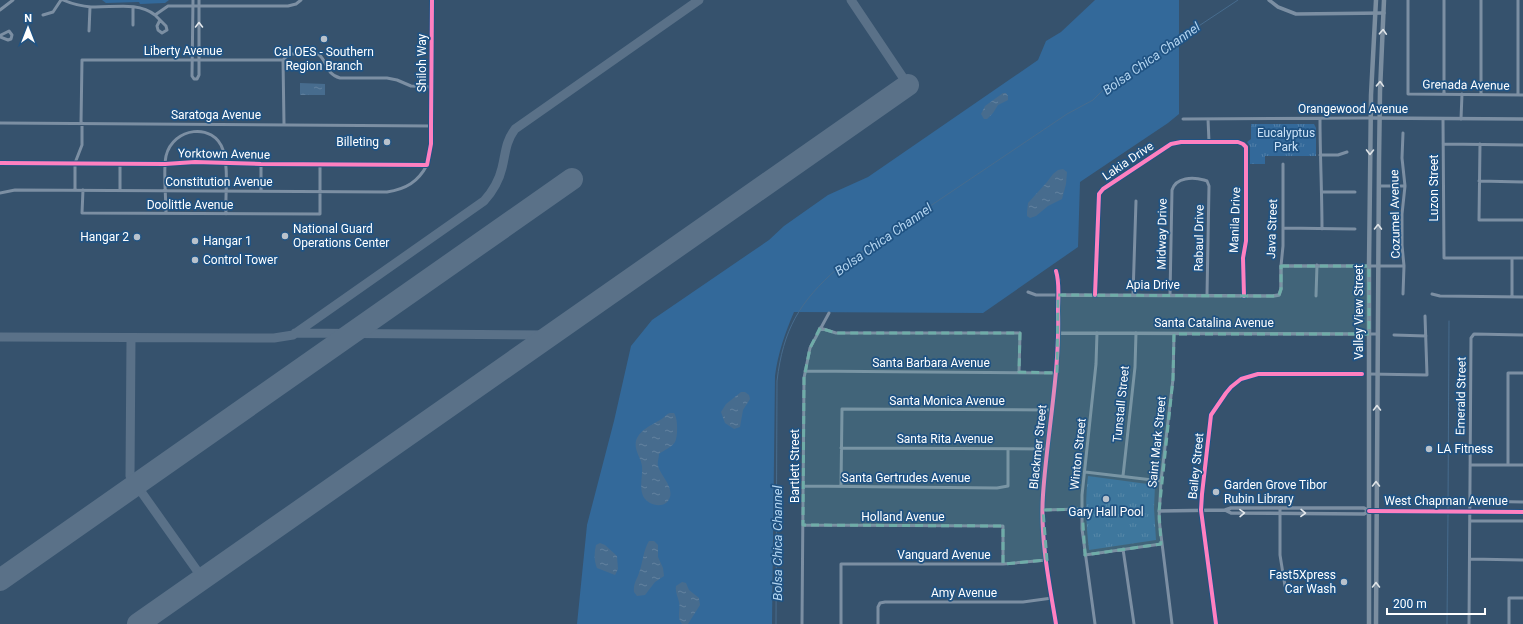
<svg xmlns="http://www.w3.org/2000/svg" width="1523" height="624" font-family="Roboto,sans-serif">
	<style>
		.grass { fill: #33699a }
		.park { fill: url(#park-tufts) }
		.water { fill: url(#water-ripples) }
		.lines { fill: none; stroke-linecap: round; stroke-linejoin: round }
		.stream { stroke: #476c8e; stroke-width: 1 }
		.taxiway { stroke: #5a7188; stroke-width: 9 }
		.runway { stroke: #5a7188; stroke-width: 22 }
		.minor { stroke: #7c8fa3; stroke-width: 3 }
		.tertiary { stroke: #7c8fa3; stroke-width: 3.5 }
		.primary { stroke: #7b8ea0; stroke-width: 4.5 }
		.cycleway-casing { stroke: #205383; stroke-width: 6 }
		.cycleway { stroke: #ff80c0; stroke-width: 4 }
		.oneway { stroke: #e5e9ed }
		.oneway2 { stroke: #dee3e7 }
		.marked { fill: #6fada8; fill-opacity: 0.2; stroke: #6fada8; stroke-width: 3; stroke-dasharray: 8 5; stroke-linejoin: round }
		.poi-dot { fill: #b9c2cc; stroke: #205383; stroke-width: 1.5 }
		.labels { text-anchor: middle; stroke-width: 3.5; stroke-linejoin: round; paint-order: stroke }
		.street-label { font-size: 12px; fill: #fff; stroke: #205383 }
		.poi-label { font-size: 12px; fill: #fff; stroke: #205383; text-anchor: start }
		.park-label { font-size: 12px; fill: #cbe2f7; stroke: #205383 }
		.water-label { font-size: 13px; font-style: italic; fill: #b2d4f0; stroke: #205383 }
	</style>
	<defs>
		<pattern id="park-tufts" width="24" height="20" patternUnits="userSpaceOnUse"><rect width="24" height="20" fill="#33699a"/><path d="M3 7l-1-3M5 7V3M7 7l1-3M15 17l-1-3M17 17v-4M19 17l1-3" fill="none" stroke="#5280a9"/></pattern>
		<pattern id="water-ripples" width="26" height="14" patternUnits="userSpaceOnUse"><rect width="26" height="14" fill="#476c8e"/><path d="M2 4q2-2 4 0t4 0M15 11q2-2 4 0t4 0" fill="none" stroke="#63829f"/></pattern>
	</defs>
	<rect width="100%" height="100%" fill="#36526d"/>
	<!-- grass -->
	<path class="grass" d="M102,0H169L165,3L140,4L139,2L106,3Z
		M1095,0H1179V114L1168,123L1080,182L1078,247L983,313L794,312C785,333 778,353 775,376L772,624H577L587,525L614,421L631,346L652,320L769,240L784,226L828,195L868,177L1038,60L1046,41L1061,32Z"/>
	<!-- park -->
	<path class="park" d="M1251,124H1314L1316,128V156H1265V164H1250V146L1247,142L1251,139Z
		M1088,476L1155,485L1154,508L1156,540L1089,550C1086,525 1085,501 1088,476Z"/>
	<!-- water -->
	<path class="water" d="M1175,41V43C1159,50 1149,63 1133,70V68C1149,62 1159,48 1175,41Z
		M300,83L325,84V95H300Z
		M1003,93H1006L1008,96V100L998,105L993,113L987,119H984L981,114L985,106Z
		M1063,169L1067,172L1066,184L1062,199L1048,206L1036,216L1030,218L1027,216V212L1028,203L1047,182L1053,174L1058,170Z
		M741,392H745L749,395L750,399L743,410L740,427L734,429L725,423L721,412L726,404Z
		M670,413H674C678,418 678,436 675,442C672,447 664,450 659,454C659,458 657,462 658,466C661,476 673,486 670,497C666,510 648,506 643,496C639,486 643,476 642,466C641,459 637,454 636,448C633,433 650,426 660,420C664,418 666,414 670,413Z
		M649,541H654L658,545V557L663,568L664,576L655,582L645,595L637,596L634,592C633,584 637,579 639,573C643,562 643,551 649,541Z
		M600,543L605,545L617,556L618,569L615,575L597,568C594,561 594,553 596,545Z
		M682,582L686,583L689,590L699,598L700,605L688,624H682C676,617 681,610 679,602C678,597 675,592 676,586Z"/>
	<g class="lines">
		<!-- stream -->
		<path class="stream" d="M1173,43L1238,0
			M1448,510L1449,321
			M776,624L777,381C783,330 799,302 838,268L1067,114L1093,100L1106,87L1124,78L1133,70L1144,66L1162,49
			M1447,624L1448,513"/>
		<!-- taxiway -->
		<path class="taxiway" d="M851,0L908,85
			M295,333L552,335
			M0,337L274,338L293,335L484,201C493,191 499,181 502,168C506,152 505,143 515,129L699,0
			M131,338L130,476L203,579"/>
		<!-- runway -->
		<path class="runway" d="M0,580L572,179
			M138,624L908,85"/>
		<!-- minor -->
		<path class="minor" d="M63,0C72,4 81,6 91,7C112,8 138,1 155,15L168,6H288L296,4L301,0
			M193,0L192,76L194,79H197L199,75V0
			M1408,0V94L1523,95
			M1444,0V94
			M1481,0V94
			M0,10L13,0
			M43,15L53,12L61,0
			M155,15L166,26L167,30L162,33L158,30L157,26L160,20
			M133,25V7
			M89,31L90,7
			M0,37L8,40L11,39L12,35L9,31L1,35V37
			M1518,95V0
			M1183,119L1371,118
			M1208,119L1209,142
			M1320,119C1320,156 1322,192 1322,229
			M1443,119L1444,258H1523
			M1461,119L1462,94
			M0,123L431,126
			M81,123L82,60H283
			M284,124L283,60L289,54H318C329,62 324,73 340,78H387L397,80L411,86L432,87
			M1443,144L1523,145
			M1480,144L1479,220H1523
			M1320,155H1338L1347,152
			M0,163L165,164L195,162L261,164L427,165L431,144V126L432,0
			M120,163V190
			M1479,181L1523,182
			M1379,186H1405
			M75,190V163L82,145V123
			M83,190L82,213L320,214V164
			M261,191V164
			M1322,192H1355
			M0,193L15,190L387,192C406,189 418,182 427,165
			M166,213C166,196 163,171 166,156C173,127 214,122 223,150C229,170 225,194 226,214
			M1283,228L1355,229
			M1512,258V296
			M1281,266L1283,246V164
			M1369,266H1404
			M1028,292L1036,295H1058L1059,280L1056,271
			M1403,294L1404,266L1402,245V214L1405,186L1402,158L1403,133
			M1432,294L1440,296L1523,297
			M1133,295L1136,201
			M1170,295L1172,190C1176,177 1193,177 1204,180L1207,181L1209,186L1207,295
			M1316,296L1317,265
			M820,328L836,333H1020L1019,372
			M1363,334H1377
			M1394,335L1426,336
			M805,371L1057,373
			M1369,374L1427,375L1425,316
			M841,448L1048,449
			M1470,465H1523
			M1508,465V373H1523
			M1085,472L1161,481
			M1123,476L1135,367L1136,333
			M804,486L997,488L1008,486V449
			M841,486L842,409L1052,410
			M1470,501L1523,502
			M1280,508V555L1285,586
			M1043,510L1082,509
			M1470,521H1523
			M803,525L1003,526V564
			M1123,549L1134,624
			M1085,555L1161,544
			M1470,559L1523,560
			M802,624L804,378L810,348L829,313
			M841,624V564H1003L1047,560
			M878,624V607L880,603L885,602H1023L1052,598
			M1095,624L1082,529V495L1096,364L1097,333
			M1172,624L1159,519L1161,481L1173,379L1174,334
			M1216,624L1201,510L1202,494L1211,415L1226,393L1231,387L1241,379L1258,374H1362
			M1469,624L1471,338L1474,334L1523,335
			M1509,624V598H1523"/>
		<!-- tertiary -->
		<path class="tertiary" d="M1269,0L1278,7L1296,14L1384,13
			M1371,118L1523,119
			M1095,295L1099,194L1103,189L1171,144L1181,142H1238L1243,144L1246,147V241L1243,258L1244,296
			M1059,333L1363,334
			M1225,510L1231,513L1364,514L1369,511
			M1159,511L1225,510L1231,508H1364L1369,511
			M1056,624C1050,586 1043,548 1043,510C1043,464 1052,419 1056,374C1059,348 1059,321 1058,295L1273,296L1279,295L1281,289V266H1369"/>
		<!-- primary -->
		<path class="primary" d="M1369,511L1523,512
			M1369,624V266L1371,95L1376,0
			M1376,624L1379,161L1380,91L1384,0"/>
		<!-- cycleway casing -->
		<g class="cycleway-casing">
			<path id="cycleway" d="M0,163L165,164L195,162L261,164L427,165L431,144V126L432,0
				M1095,295L1099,194L1103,189L1171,144L1181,142H1238L1243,144L1246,147V241L1243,258L1244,296
				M1369,511L1523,512
				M1056,624C1049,582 1040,538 1043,495C1047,433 1060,373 1058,311C1058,297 1060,284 1056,271
				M1216,624L1201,510L1202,494L1211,415L1226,393L1231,387L1241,379L1258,374H1362"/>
		</g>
		<!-- cycleway -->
		<use href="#cycleway" class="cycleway"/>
	</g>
	<!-- one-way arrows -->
	<defs><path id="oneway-chevron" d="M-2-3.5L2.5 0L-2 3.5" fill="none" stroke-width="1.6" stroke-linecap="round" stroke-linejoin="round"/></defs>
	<g class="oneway">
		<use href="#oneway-chevron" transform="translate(199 25) rotate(-90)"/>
		<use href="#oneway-chevron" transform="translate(1242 513) rotate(-1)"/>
		<use href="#oneway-chevron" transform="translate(1303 513) rotate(1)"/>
	</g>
	<g class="oneway2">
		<use href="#oneway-chevron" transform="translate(1383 32) rotate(-87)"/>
		<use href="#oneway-chevron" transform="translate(1380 84) rotate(-88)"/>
		<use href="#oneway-chevron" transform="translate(1370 152) rotate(91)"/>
		<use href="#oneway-chevron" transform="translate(1378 227) rotate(-89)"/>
		<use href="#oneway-chevron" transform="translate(1377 408) rotate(-90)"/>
		<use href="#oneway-chevron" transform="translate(1376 484) rotate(-90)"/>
		<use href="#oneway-chevron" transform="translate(1376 585) rotate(-90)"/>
	</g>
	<!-- marked area -->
	<path class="marked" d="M1281,266H1369V334H1174L1173,379L1159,511L1161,544L1085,555L1082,509L1043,510L1047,560L1003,564V526L803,525L804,378L810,348L820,328L836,333H1020L1019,372L1057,373L1058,295L1273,296L1279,295L1281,289Z"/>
	<!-- markers -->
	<g class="poi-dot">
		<circle cx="324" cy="39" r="4"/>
		<circle cx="387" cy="142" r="4"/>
		<circle cx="285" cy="236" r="4"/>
		<circle cx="137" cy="237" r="4"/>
		<circle cx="195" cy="241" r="4"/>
		<circle cx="195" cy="260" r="4"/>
		<circle cx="1429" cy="449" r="4"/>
		<circle cx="1216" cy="492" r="4"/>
		<circle cx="1106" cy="499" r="4"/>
		<circle cx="1344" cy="582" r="4"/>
	</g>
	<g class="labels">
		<!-- street labels -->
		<g class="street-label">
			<text x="183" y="55">Liberty Avenue</text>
			<text transform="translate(422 63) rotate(-90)" y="4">Shiloh Way</text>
			<text transform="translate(1466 85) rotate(1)" y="4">Grenada Avenue</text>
			<text x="1353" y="113">Orangewood Avenue</text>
			<text x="216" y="119">Saratoga Avenue</text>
			<text transform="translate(224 154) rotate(1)" y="4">Yorktown Avenue</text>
			<text transform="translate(1128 161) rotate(-34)" y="4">Lakia Drive</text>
			<text x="219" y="186">Constitution Avenue</text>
			<text transform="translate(1434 188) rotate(-90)" y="4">Luzon Street</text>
			<text x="190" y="209">Doolittle Avenue</text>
			<text transform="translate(1395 214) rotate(-91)" y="4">Cozumel Avenue</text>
			<text transform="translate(1235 220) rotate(-88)" y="4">Manila Drive</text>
			<text transform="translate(1272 229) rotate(-88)" y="4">Java Street</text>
			<text transform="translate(1162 234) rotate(-89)" y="4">Midway Drive</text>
			<text transform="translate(1199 238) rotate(-89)" y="4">Rabaul Drive</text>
			<text x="1153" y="289">Apia Drive</text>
			<text transform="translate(1359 312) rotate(-90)" y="4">Valley View Street</text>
			<text x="1214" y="327">Santa Catalina Avenue</text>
			<text x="931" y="367">Santa Barbara Avenue</text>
			<text transform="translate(1461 396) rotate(-89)" y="4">Emerald Street</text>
			<text x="947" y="405">Santa Monica Avenue</text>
			<text transform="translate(1121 404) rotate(-84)" y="4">Tunstall Street</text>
			<text x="945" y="443">Santa Rita Avenue</text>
			<text transform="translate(1157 442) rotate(-84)" y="4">Saint Mark Street</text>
			<text transform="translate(1038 447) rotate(-84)" y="4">Blackmer Street</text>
			<text transform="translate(1078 454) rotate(-84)" y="4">Winton Street</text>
			<text transform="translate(795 466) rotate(-90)" y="4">Bartlett Street</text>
			<text transform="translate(1196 466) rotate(-84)" y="4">Bailey Street</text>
			<text x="906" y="482">Santa Gertrudes Avenue</text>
			<text x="1446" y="505">West Chapman Avenue</text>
			<text x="903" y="521">Holland Avenue</text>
			<text x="944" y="559">Vanguard Avenue</text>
			<text x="964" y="597">Amy Avenue</text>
		</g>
		<!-- poi labels -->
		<g class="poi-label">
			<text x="324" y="56" text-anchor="middle">Cal OES - Southern<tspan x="324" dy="14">Region Branch</tspan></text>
			<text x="379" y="146" text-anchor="end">Billeting</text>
			<text x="293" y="233">National Guard<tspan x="293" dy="14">Operations Center</tspan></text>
			<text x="129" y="241" text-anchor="end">Hangar 2</text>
			<text x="203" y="245">Hangar 1</text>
			<text x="203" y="264">Control Tower</text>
			<text x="1437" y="453">LA Fitness</text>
			<text x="1224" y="489">Garden Grove Tibor<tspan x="1224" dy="14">Rubin Library</tspan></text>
			<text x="1106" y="516" text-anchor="middle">Gary Hall Pool</text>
			<text x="1336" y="579" text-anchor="end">Fast5Xpress<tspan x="1336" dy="14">Car Wash</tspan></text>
		</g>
		<!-- park labels -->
		<g class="park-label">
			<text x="1286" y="137">Eucalyptus<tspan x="1286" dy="14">Park</tspan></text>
		</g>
		<!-- water labels -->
		<g class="water-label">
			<text transform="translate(1151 58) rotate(-35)" y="5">Bolsa Chica Channel</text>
			<text transform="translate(883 239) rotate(-35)" y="5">Bolsa Chica Channel</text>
			<text transform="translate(777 543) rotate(-90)" y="5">Bolsa Chica Channel</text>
		</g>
	</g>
	<!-- north arrow -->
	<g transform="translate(28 28)" stroke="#205383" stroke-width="3" paint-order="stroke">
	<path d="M0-3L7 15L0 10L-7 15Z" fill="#ffffff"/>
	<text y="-6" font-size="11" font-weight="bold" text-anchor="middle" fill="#ffffff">N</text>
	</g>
	<!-- scale -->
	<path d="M1387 608v6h98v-6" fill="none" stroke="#ffffff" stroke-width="2"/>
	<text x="1393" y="608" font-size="12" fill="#ffffff" stroke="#205383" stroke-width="3" paint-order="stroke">200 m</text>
</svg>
